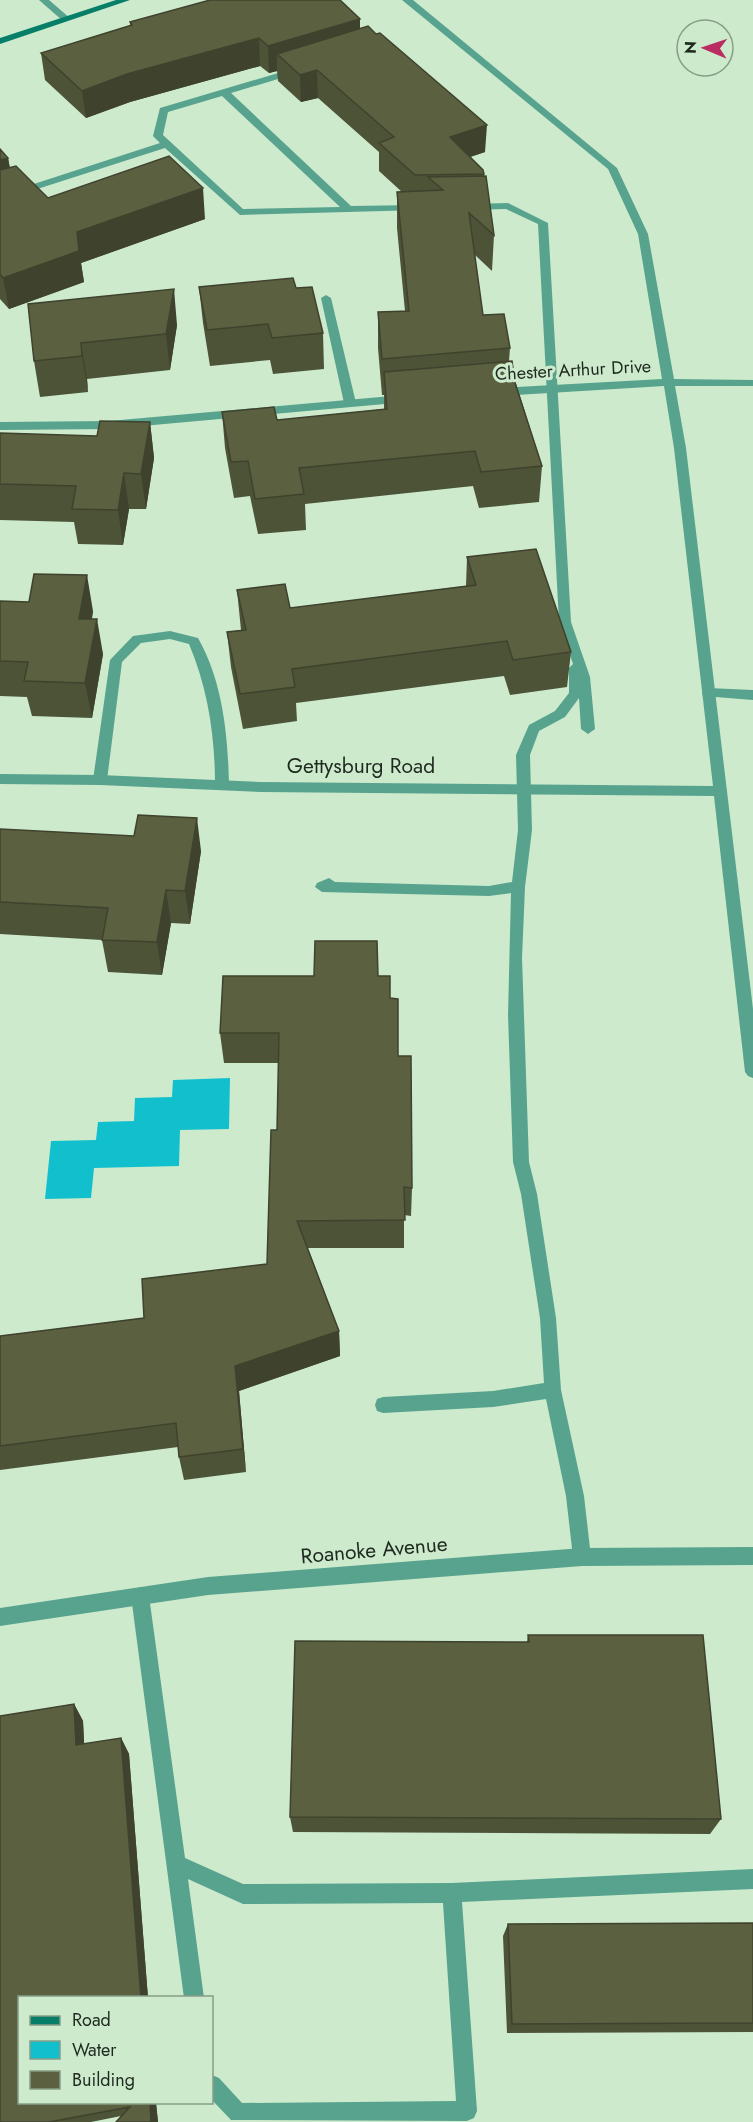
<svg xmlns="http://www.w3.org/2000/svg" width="753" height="2122" font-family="Jost,sans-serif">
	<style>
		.water { fill: #11c0cc }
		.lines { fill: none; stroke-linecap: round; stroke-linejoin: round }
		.lane { fill: #57a38e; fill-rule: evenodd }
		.street { fill: #57a38e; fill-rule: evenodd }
		.secondary { fill: #077f68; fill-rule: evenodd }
		.wall { fill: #4d5337 }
		.shaded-wall { fill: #3f432d }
		.building { fill: #5a6040; stroke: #3f432d; stroke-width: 1.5 }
		.labels { text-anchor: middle; stroke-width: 6; stroke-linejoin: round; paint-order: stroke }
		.far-street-label { font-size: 18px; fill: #1f2a1f; stroke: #cdeacd }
		.street-label { font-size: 21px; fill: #1f2a1f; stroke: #cdeacd }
	</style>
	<rect width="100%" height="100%" fill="#cdeacd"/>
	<!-- water -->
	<path class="water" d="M230,1078L229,1129L180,1130L179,1166L94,1168L91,1198L45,1199L51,1141L96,1140L98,1122L134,1121L135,1098L172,1097L173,1080Z"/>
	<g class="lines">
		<!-- lane -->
		<path class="lane" d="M39,0H49L71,19L63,21Z
			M295,68L298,69V73L231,93L351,206L417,205L421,206V210L240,215L165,148L0,201V195L160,143L153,136L160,108ZM222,96L340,207L243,209L163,135L168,112Z
			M508,203L548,223L571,622L590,677L595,729L588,734L581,729L579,698L565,717L539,731L530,755L532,830L525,887L522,958L529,1162L537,1194L556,1318L561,1390L584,1496L591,1557L588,1563L582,1566L576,1563L573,1557L566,1496L546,1399L493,1407L383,1413L377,1411L375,1405L377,1399L383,1397L493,1391L544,1383L540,1318L521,1194L513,1162L508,1015L511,893L489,896L322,892L315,887L317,883L329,878L335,882L489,886L512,882L518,830L516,755L529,725L555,711L569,693V668L573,664L559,622L538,224L506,209L471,210L466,207L471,204Z
			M326,295L331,298L356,403L350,407L344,403L321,298Z
			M170,631L198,638C223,682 228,736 229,785L222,790L215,785C215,736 208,689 189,644L170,639L141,643L122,662L107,780L105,784H95L93,780L110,660L133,636Z
			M708,688L753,690V700L703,696L702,693Z
			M140,1587L146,1590L149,1596L185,1858L243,1884L452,1883L753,1869V1889L462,1902L477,2111L474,2118L467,2121L231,2120L212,2100V2075L219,2078L242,2103L456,2101L443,1903L243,1904L188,1879L204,1998H184L131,1596L134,1590Z"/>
		<!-- street -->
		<path class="street" d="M402,0H413L617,168L648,234L674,379L753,380V386H675L686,448L753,1009V1078L748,1076L745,1072L714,796L260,792L100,785L0,784V774L100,775L260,782L713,786L674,448L664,386L498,396L492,392L498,388L662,379L638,234L608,169Z
			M403,395L409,399L407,402L109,429L0,430V422L109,421Z
			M753,1547V1565L582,1566L208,1595L0,1626V1608L208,1577L582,1548Z"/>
		<!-- secondary -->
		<path class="secondary" d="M116,0H130L0,44V38Z"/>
	</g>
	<!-- wall -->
	<path class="wall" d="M360,19V29L485,152L470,157L483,170L494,235L492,271L475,255L483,315L510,348L509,361L542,466L539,502L479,508L473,486L305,504L306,530L258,534L250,496L234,498L225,448L222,412L277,420L384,409V395H382L378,348V312L405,311L397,228V192H402L379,171V152L318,98L301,102L278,81L277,71L269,73L260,66L130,102L86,118L45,80L41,53L130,26V22Z
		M0,149L8,158L10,168L48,198L205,219L81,263L84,282L9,309L0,299Z
		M199,287L296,288L323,333L324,369L273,374L270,360L210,366L203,323Z
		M28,304L177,325L170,370L87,379L88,392L40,397L34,361Z
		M150,422L154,458L146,509H129L123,545L78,544L74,522L0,520V433L97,436Z
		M467,557L571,652L567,687L510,695L504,676L296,703L297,721L243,729L231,667L227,632L241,630L237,590L290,608L466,586Z
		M0,601L93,611L92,619L103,654L92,718L32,716L27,697L0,696Z
		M0,829L201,851L190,924L171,923L162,975L108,972L102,940L0,934Z
		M378,976L390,998L398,1056L412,1188L411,1216L404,1215V1248H308L339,1331L340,1356L239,1391L246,1472L184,1480L179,1457L178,1447L0,1470V1336L144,1318L267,1264L277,1130L279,1063H224L220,1033Z
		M528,1635L721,1819L710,1834L293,1832L290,1817L527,1642Z
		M74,1704L83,1721L84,1744L121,1738L129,1754L148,1998H20V2103H156L158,2122H116L121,2116L91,2122H0V1716Z
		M753,1923V2032L507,2033L503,1936L508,1924Z"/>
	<!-- shaded-wall -->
	<path class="shaded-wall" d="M360,19V46L277,54V71L269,73L268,46Z
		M259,38L260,66L130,102L86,118L82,91L127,74Z
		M317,70L318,98L301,102L300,75Z
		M487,125L485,152L449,164L450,137Z
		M8,158L13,188L0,193V160Z
		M203,188L205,219L81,263L84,282L9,309L3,278L77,232Z
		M174,289L177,325L170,370L166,334Z
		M81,343L87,379L88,392L82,356Z
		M150,422L154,458L146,509L141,474Z
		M124,473L129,509L123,545L118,510Z
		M87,575L93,611L85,654L79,619Z
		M97,619L103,654L92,718L85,683Z
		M197,818L201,851L190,924L185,891Z
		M166,890L171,923L162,975L157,942Z
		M339,1331L340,1356L239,1391L246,1472L243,1449L235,1366Z
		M74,1704L83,1721L85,1761L76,1745Z
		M121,1738L129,1754L148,1998H141Z
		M150,2103H156L158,2122H151Z"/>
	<!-- building -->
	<path class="building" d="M210,0H340L360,19L268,46L259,38L127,74L82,91L41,53L132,25L130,22Z
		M368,26L376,34L380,33L487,125L450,137L483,170L484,174L415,175L379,143L394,137L317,70L300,75L277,54Z
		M0,149L8,158L0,160Z
		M169,156L203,188L77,232L79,251L3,278L0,274V170L16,166L48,198Z
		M486,176L494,235L469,213L483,315L504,314L510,348L382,359L378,312L409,311L397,192L443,190L428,177Z
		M293,278L296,288L312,287L323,333L272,338L268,324L207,330L199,287Z
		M174,289L166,334L81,343L82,356L34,361L28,304Z
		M512,361L515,383L542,466L481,472L475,451L299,468L304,494L255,499L248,461L231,462L222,412L274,407L277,420L387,409L384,372Z
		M100,421L150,422L141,474L124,473L118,510L72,509L76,486L0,484V433L97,436Z
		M536,549L571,652L513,660L507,641L292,669L295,687L240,694L227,632L246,630L237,590L285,584L290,608L476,585L467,557Z
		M34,574L87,575L79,619H97L85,683L24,681L28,662L0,661V601L29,602Z
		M138,815L197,818L185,891L166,890L157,942L102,940L108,908L0,902V829L134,836Z
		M315,941H377L378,976H390V998L398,999V1056H411L412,1188L404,1187L405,1220L297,1221L339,1331L235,1366L243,1449L179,1457L176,1423L0,1446V1336L144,1318L142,1279L267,1264L271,1130H277L279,1033H220L223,976H314Z
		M528,1635H703L721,1819L290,1817L295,1641L529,1642Z
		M74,1704L76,1745L121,1738L141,1998H20V2103H150L151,2122H116L130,2107L49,2122H0V1716Z
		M753,1923V2023L512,2024L508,1924Z"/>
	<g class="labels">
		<!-- far-street labels -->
		<g class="far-street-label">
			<text transform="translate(573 370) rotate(-3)" y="6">Chester Arthur Drive</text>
		</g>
		<!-- street labels -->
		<g class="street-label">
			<text x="361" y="773">Gettysburg Road</text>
			<text transform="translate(374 1550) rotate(-5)" y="7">Roanoke Avenue</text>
		</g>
	</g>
	<!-- legend -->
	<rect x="18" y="1996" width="195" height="108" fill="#cdeacd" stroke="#879d87" stroke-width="1.5"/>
	<rect x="30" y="2016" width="30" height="9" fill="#077f68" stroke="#879d87" stroke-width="1.5"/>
	<text x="72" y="2026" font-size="18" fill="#1f2a1f">Road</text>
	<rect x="30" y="2041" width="30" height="18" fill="#11c0cc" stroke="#879d87" stroke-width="1.5"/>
	<text x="72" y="2056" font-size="18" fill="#1f2a1f">Water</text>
	<rect x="30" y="2071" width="30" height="18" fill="#5a6040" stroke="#879d87" stroke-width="1.5"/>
	<text x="72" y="2086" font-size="18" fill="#1f2a1f">Building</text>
	<!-- north arrow -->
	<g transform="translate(705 48) rotate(272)"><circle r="28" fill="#cdeacd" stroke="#879d87" stroke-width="1.5"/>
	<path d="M0-4.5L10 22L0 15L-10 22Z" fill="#ba2d63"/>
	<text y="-9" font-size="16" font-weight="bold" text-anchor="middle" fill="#1f2a1f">N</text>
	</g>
</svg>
